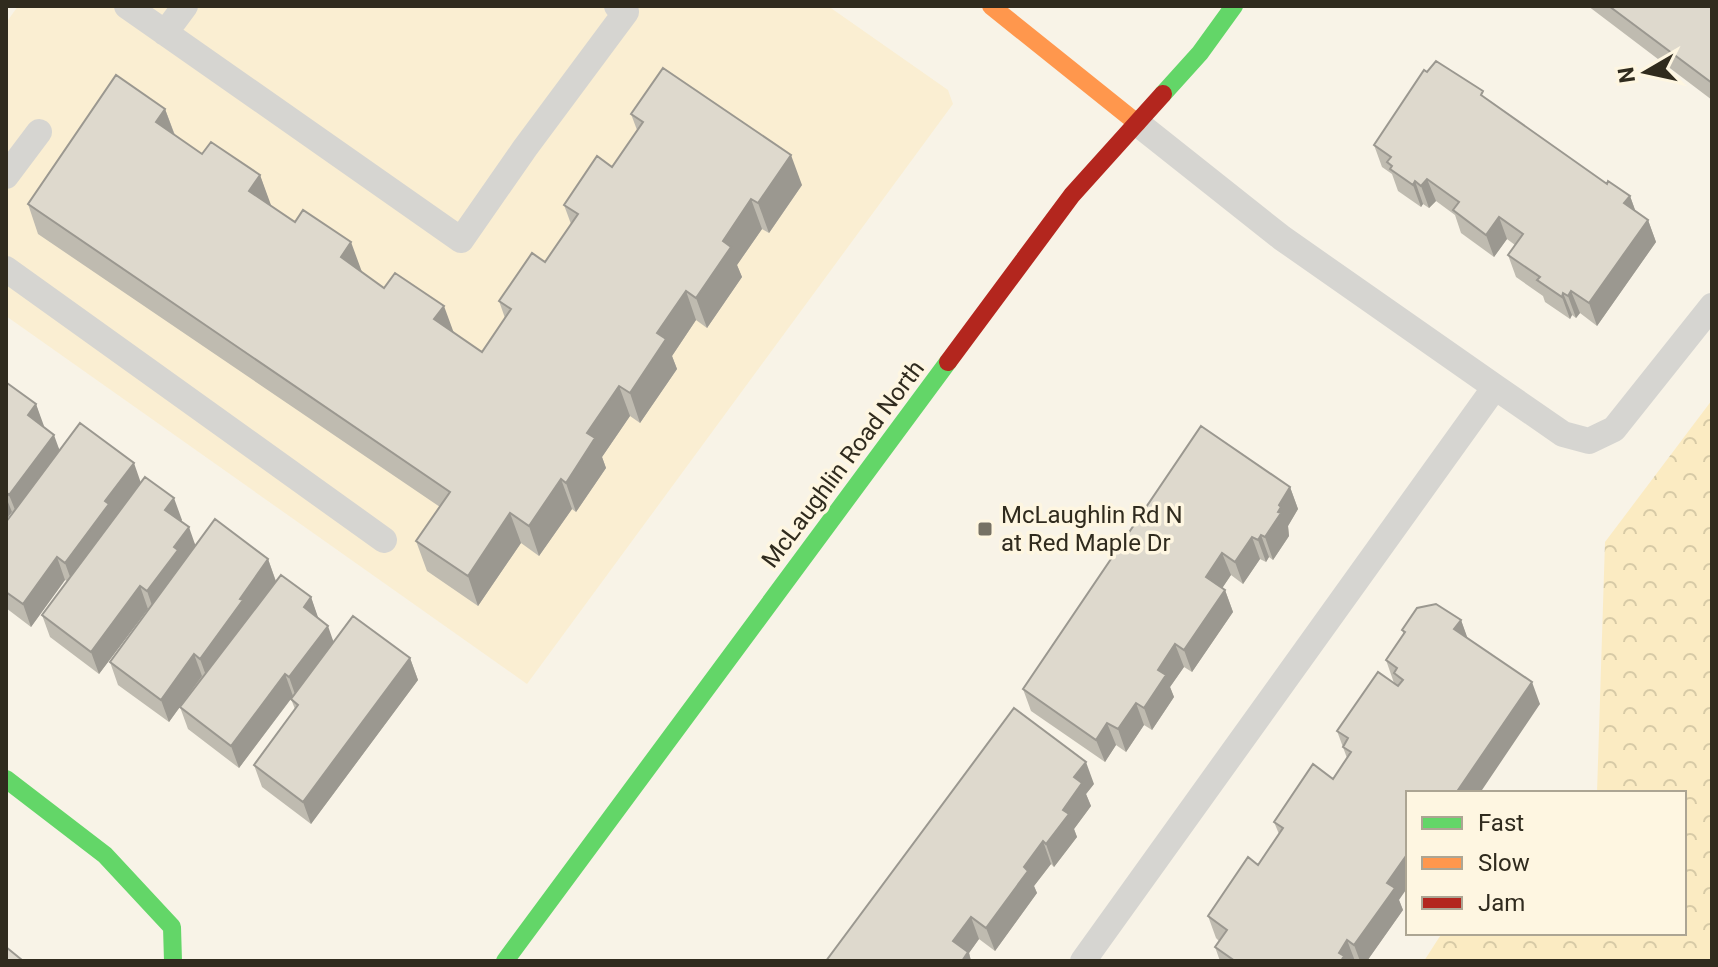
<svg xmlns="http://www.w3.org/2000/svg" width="1718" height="967" font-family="Roboto,sans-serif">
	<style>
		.built { fill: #faeed2 }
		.park { fill: url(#park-crowns) }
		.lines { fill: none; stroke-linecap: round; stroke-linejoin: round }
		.lane { stroke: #d6d5d1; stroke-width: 26 }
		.fast { stroke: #63d668; stroke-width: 18 }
		.slow { stroke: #ff974d; stroke-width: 18 }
		.jam { stroke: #b3261e; stroke-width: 18 }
		.wall { fill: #bfbbb0 }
		.shaded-wall { fill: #9b9890 }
		.building { fill: #ded9cd; stroke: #9b9890; stroke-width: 2 }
		.poi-dot { fill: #767164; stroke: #fef6e1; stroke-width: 3 }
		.labels { text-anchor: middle; stroke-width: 7; stroke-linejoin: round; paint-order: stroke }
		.street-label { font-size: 24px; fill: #302b1e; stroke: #fef6e1 }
		.poi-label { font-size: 24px; fill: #302b1e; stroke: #fef6e1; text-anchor: start }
	</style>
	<defs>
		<pattern id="park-crowns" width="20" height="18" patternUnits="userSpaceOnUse" patternTransform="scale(2)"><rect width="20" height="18" fill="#fbebc2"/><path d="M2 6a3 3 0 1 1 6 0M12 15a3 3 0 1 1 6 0" fill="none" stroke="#d7caa6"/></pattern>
	</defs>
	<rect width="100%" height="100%" fill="#f8f3e7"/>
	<!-- built -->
	<path class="built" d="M18,6H828L948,90L953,104L527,684L6,316V23Z"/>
	<!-- park -->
	<path class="park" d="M1712,400V961H1424L1442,933H1684V793H1597L1605,542Z"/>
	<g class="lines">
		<!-- lane -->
		<path class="lane" d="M127,6L461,240L525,148L626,12L617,6
			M165,33L185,6
			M6,176L39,132
			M6,269L384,540
			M1495,387L1563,434L1589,441L1614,429L1712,306
			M1083,961L1495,387L1282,238L1137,123"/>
		<!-- fast -->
		<path class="fast" d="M1163,94L1200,53L1234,6
			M6,779L105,855L172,927L173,961
			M505,961L948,362"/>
		<!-- slow -->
		<path class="slow" d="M991,6L1137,123"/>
		<!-- jam -->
		<path class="jam" d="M948,362L1072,195L1163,94"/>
	</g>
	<!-- wall -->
	<path class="wall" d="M1588,6H1712V100Z
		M1486,98L1607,184L1630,196L1635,210L1648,220L1656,242L1597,326L1580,313L1576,318L1572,315L1570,319L1545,302L1543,296L1516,277L1508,255L1515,245L1507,239L1494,257L1461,233L1455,215L1436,201L1429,208L1423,204L1421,207L1398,191L1392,174L1382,167L1374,145Z
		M165,109L175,135L202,154L260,175L270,205L384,288L482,352L505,318L499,301L545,262L571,224L564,205L612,167L637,130L631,114L802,185L769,233L762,229L737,265L742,277L707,328L696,320L672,356L677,369L640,423L630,416L602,457L606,468L576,512L572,509L539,556L521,543L478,606L427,571L416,541L440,507L38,234L28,204Z
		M6,385L36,404L43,427L60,450L141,482L182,520L181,521L196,546L268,559L276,581L311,597L318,619L334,642L410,658L418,680L311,824L262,787L254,765L295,709L291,699L239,768L188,729L180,707L169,722L118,685L110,662L149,609H148L99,674L50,637L42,615L67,581L65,580L31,627L6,608V522L13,513L12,512L6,520Z
		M1290,487L1298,509L1288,526L1289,536L1273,560L1269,557L1266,562L1260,559L1243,584L1231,575L1222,588L1225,590L1233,612L1192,672L1184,667L1170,687L1174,697L1152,730L1144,725L1126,752L1116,745L1105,762L1031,711L1023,689Z
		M1461,620L1467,638L1540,704L1408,793L1399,900L1403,910L1367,961H1220L1215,947L1219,941L1216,938L1208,916L1258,865L1279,834L1274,822L1333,779L1347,758L1337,731L1394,683L1386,660L1404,635L1402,630Z
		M1094,784L1086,794L1091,806L1074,829L1077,837L1054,867L1051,864L1034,886L1037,893L995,951L979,939L969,953L971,961H826Z"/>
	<!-- shaded-wall -->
	<path class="shaded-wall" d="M165,109L176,139L156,122Z
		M791,155L802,185L769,233L758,203Z
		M260,175L271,205L260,221L249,191Z
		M1427,179L1436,201L1429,208L1421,186Z
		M1415,181L1423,204L1421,207L1413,185Z
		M1630,196L1638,218L1624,203Z
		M751,199L762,229L737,265L742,277L707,328L696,298L723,241Z
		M1499,217L1507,239L1494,257L1486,235Z
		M1648,220L1656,242L1597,326L1589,303Z
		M351,242L362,272L341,257Z
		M686,291L696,320L672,356L677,369L640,423L630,393L657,333Z
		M1571,291L1580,313L1576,318L1568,296Z
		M1563,293L1572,315L1570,319L1562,297Z
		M444,306L455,336L434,319Z
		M619,386L630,416L602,457L606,468L576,512L566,483L587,433Z
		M36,404L44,426L36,437L28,415Z
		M54,435L62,457L18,517L9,495Z
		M134,463L142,486L73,585L65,563L105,501Z
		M561,479L572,509L539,556L529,526Z
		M1290,487L1298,509L1288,526L1289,536L1273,560L1265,537L1278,512L1279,505Z
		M6,497L12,512L6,520Z
		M174,498L182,520L173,532L165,510Z
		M510,513L521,543L478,606L468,576Z
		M189,527L197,550L155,614L147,591L174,547Z
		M1261,535L1269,557L1266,562L1258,540Z
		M1252,537L1260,559L1243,584L1235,562Z
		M1222,553L1231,575L1215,599L1206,577Z
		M57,557L65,580L31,627L23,604Z
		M268,559L276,582L208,681L200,659L240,599Z
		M140,586L148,609L99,674L91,652Z
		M1225,590L1233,612L1192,672L1184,650Z
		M311,597L319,620L304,607Z
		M1461,620L1469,642L1454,629Z
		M328,626L336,649L297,700L289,677Z
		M1175,644L1184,667L1170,687L1174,697L1152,730L1144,708L1158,670Z
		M194,654L202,676L169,722L161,700Z
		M410,658L418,680L311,824L303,802Z
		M285,674L293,696L239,768L231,746Z
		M1532,682L1540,704L1480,793H1456Z
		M1136,703L1144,725L1126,752L1118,729Z
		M1107,723L1116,745L1105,762L1096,740Z
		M1086,762L1094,784L1086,794L1091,806L1074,829L1077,837L1054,867L1046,844L1063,810L1074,777Z
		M1043,841L1051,864L1034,886L1037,893L995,951L986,928L1024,867Z
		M1408,853V887L1399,900L1403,910L1367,961H1360L1354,945L1387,883Z
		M971,917L979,939L969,953L971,961H960L953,941Z
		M1347,940L1355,961H1341L1339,953Z"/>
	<!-- building -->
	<path class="building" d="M1609,6H1712V83Z
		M1436,61L1483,91L1481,95L1607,184L1608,181L1630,196L1624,203L1648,220L1589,303L1571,291L1568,296L1563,293L1562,297L1537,280L1540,277L1508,255L1523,234L1499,217L1486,235L1453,210L1459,202L1427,179L1421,186L1415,181L1413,185L1390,169L1392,166L1387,162L1391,157L1374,145L1424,70L1427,72Z
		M663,68L791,155L758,203L751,199L723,241L731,247L696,298L686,291L657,333L666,339L630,393L619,386L587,433L595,438L566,483L561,479L529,526L510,513L468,576L416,541L450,492L28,204L116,75L165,109L156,122L202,154L211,142L260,175L249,191L295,222L303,210L351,242L341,257L384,288L395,273L444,306L434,319L482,352L511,309L499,301L532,253L545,262L578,214L564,205L597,156L612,167L643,122L631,114Z
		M7,383L36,404L28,415L54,435L9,495L6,492V385Z
		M80,423L134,463L105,501L109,504L65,563L57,557L23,604L6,592V522Z
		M1201,426L1290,487L1279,505L1281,507L1278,512L1281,513L1265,537L1261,535L1258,540L1252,537L1235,562L1222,553L1206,577L1225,590L1184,650L1175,644L1158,670L1166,675L1144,708L1136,703L1118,729L1107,723L1096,740L1023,689Z
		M145,477L174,498L165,510L189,527L174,547L178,550L147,591L140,586L91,652L42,615Z
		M215,519L268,559L240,599L243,600L200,659L194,654L161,700L110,662Z
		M281,575L311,597L304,607L328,626L289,677L285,674L231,746L180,707Z
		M1436,604L1461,620L1454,629L1532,682L1456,793H1408V853L1387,883L1395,888L1354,945L1347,940L1339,953L1344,956L1341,961H1235L1215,947L1227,930L1208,916L1248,857L1258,865L1283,828L1274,822L1313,764L1333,779L1351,752L1343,747L1348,738L1337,731L1378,672L1398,686L1403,680L1394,673L1397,668L1386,660L1405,632L1402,630L1417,608Z
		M353,616L410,658L303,802L254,765L298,705L291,699Z
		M1014,708L1086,762L1074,777L1082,783L1063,810L1069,814L1046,844L1043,841L1024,867L1028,871L986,928L971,917L953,941L968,952L962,961H826Z
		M6,947L22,960L21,961H6Z"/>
	<!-- markers -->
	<rect class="poi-dot" x="977" y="521" width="16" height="16" rx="4"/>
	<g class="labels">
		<!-- street labels -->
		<g class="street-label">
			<text transform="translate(843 464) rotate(-53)" y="8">McLaughlin Road North</text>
		</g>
		<!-- poi labels -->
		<g class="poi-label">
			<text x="1001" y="523">McLaughlin Rd N<tspan x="1001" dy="28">at Red Maple Dr</tspan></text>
		</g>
	</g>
	<!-- border -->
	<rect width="1718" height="967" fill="none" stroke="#302b1e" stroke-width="16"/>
	<!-- legend -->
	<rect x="1406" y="791" width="280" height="144" fill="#fef6e1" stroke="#aca593" stroke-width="2"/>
	<rect x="1422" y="817" width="40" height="12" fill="#63d668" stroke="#aca593" stroke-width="2"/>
	<text x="1478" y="831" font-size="24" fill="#302b1e">Fast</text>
	<rect x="1422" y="857" width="40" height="12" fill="#ff974d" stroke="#aca593" stroke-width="2"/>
	<text x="1478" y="871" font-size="24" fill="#302b1e">Slow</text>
	<rect x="1422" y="897" width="40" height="12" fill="#b3261e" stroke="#aca593" stroke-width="2"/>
	<text x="1478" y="911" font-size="24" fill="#302b1e">Jam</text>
	<!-- north arrow -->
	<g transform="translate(1646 72) rotate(261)" stroke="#fef6e1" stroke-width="6" paint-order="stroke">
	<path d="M0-6L14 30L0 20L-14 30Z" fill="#302b1e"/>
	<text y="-12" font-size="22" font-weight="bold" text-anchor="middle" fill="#302b1e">N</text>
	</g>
</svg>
